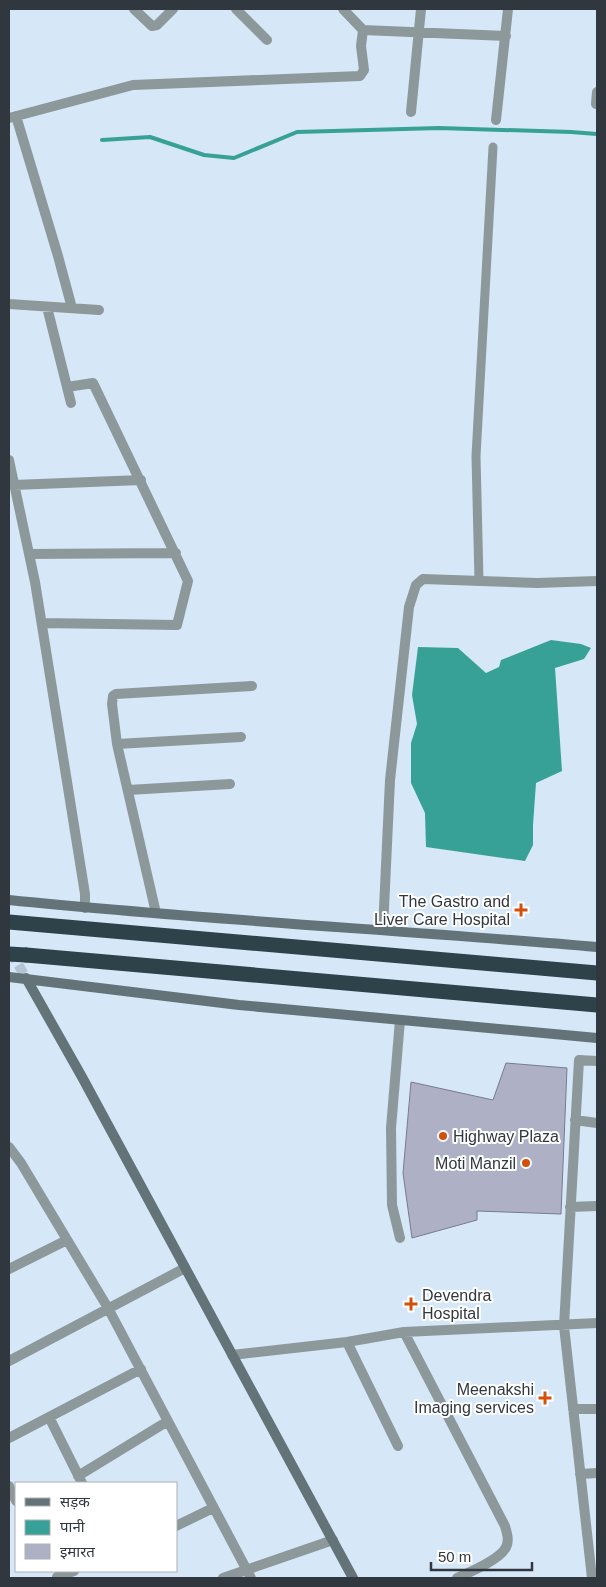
<svg xmlns="http://www.w3.org/2000/svg" width="606" height="1587" font-family="Arial,'Noto Sans Devanagari',sans-serif">
	<style>
		.water { fill: #37a197 }
		.lines { fill: none; stroke-linecap: round; stroke-linejoin: round }
		.stream { stroke: #37a197; stroke-width: 4 }
		.building { fill: #aeb1c6; stroke: #787b8e }
		.secondary-tunnel { stroke: #b5c4d3; stroke-width: 10; stroke-dasharray: 10 5; stroke-linecap: butt }
		.lane { stroke: #8d989b; stroke-width: 9 }
		.street { stroke: #8d989b; stroke-width: 10 }
		.secondary { stroke: #637377; stroke-width: 10 }
		.highway { stroke: #2d4349; stroke-width: 15 }
		.highway-bridge { stroke: #2d4349; stroke-width: 15 }
		.poi-dot { fill: #d44f09; stroke: #fff; stroke-width: 2 }
		.labels { text-anchor: middle; stroke-width: 4; stroke-linejoin: round; paint-order: stroke }
		.poi-label { font-size: 16px; fill: #31373e; stroke: #fff; text-anchor: end }
	</style>
	<rect width="100%" height="100%" fill="#d6e7f8"/>
	<!-- water -->
	<path class="water" d="M551,640L581,644L591,648L584,659L555,668L562,771L536,783L533,825V845L525,861L426,847L425,813L411,783V743L417,724L412,695L418,647L458,648L486,673L499,667L501,660Z"/>
	<g class="lines">
		<!-- stream -->
		<path class="stream" d="M102,140L150,137L204,155L234,158L297,132L439,128L571,132L597,134"/>
	</g>
	<!-- building -->
	<path class="building" d="M506,1063L567,1068L561,1214L477,1211V1220L412,1238L403,1173L411,1082L493,1100Z"/>
	<g class="lines">
		<!-- secondary-tunnel -->
		<path class="secondary-tunnel" d="M11,952L26,978"/>
		<!-- lane -->
		<path class="lane" d="M479,581L476,456L493,147"/>
		<!-- street -->
		<path class="street" d="M134,9L152,26L157,25L173,9
			M236,9L267,40
			M343,9L363,30
			M596,104L597,92
			M411,112L421,9
			M16,116L58,256L72,308
			M9,118L133,85L360,76L364,70L361,46L363,30L506,36
			M496,120L508,9
			M9,304L99,310
			M47,307L71,403
			M9,460L35,582L85,894V908
			M14,485L141,480
			M29,554L176,553
			M42,623L177,625L188,581L93,383L67,387
			M117,744L241,737
			M128,790L230,784
			M156,913L117,744L112,704L113,696L116,694L252,686
			M383,930L390,780L409,607L416,585L423,579L537,583L597,581
			M575,1120L597,1123
			M9,1147L21,1163L108,1308L251,1578
			M570,1207L597,1206
			M400,1238L392,1205L391,1128L400,1020
			M9,1269L67,1240
			M404,1332L505,1526C507,1533 510,1542 505,1549C497,1561 470,1572 457,1578
			M347,1342L398,1446
			M232,1355L347,1342L404,1332L597,1323
			M9,1361L185,1268
			M573,1409H597
			M49,1417L82,1483
			M9,1438L141,1369
			M580,1474L597,1473
			M78,1476L168,1421
			M9,1486L16,1501
			M176,1526L213,1508
			M57,1577L74,1571
			M223,1578L333,1540
			M592,1578L564,1326L579,1060L597,1061"/>
		<!-- secondary -->
		<path class="secondary" d="M9,900C205,920 401,930 597,947
			M9,977L239,1005L597,1038
			M26,978L82,1077L353,1578"/>
		<!-- highway -->
		<path class="highway" d="M9,922L597,973
			M26,955L597,1005"/>
		<!-- highway-bridge -->
		<path class="highway-bridge" d="M9,954L26,955"/>
	</g>
	<!-- markers -->
	<g class="poi-dot">
		<path d="M518.5 902.5h5v5h5v5h-5v5h-5v-5h-5v-5h5z"/>
		<circle cx="443" cy="1136" r="5"/>
		<circle cx="526" cy="1163" r="5"/>
		<path d="M408.5 1296.5h5v5h5v5h-5v5h-5v-5h-5v-5h5z"/>
		<path d="M542.5 1390.5h5v5h5v5h-5v5h-5v-5h-5v-5h5z"/>
	</g>
	<g class="labels">
		<!-- poi labels -->
		<g class="poi-label">
			<text x="510" y="907">The Gastro and<tspan x="510" dy="18">Liver Care Hospital</tspan></text>
			<text x="453" y="1142" text-anchor="start">Highway Plaza</text>
			<text x="516" y="1169">Moti Manzil</text>
			<text x="422" y="1301" text-anchor="start">Devendra<tspan x="422" dy="18">Hospital</tspan></text>
			<text x="534" y="1395">Meenakshi<tspan x="534" dy="18">Imaging services</tspan></text>
		</g>
	</g>
	<!-- border -->
	<rect width="606" height="1587" fill="none" stroke="#31373e" stroke-width="20"/>
	<!-- legend -->
	<rect x="15" y="1482" width="162" height="90" fill="#ffffff" stroke="#adafb2"/>
	<rect x="25" y="1498" width="25" height="8" fill="#637377" stroke="#adafb2"/>
	<text x="60" y="1507" font-size="15" fill="#31373e">सड़क</text>
	<rect x="25" y="1520" width="25" height="15" fill="#37a197" stroke="#adafb2"/>
	<text x="60" y="1532" font-size="15" fill="#31373e">पानी</text>
	<rect x="25" y="1544" width="25" height="15" fill="#aeb1c6" stroke="#adafb2"/>
	<text x="60" y="1557" font-size="15" fill="#31373e">इमारत</text>
	<!-- scale -->
	<path d="M431 1562v8h101v-8" fill="none" stroke="#31373e" stroke-width="2.5"/>
	<text x="438" y="1562" font-size="15" fill="#31373e" stroke="#ffffff" stroke-width="4" paint-order="stroke">50 m</text>
</svg>
